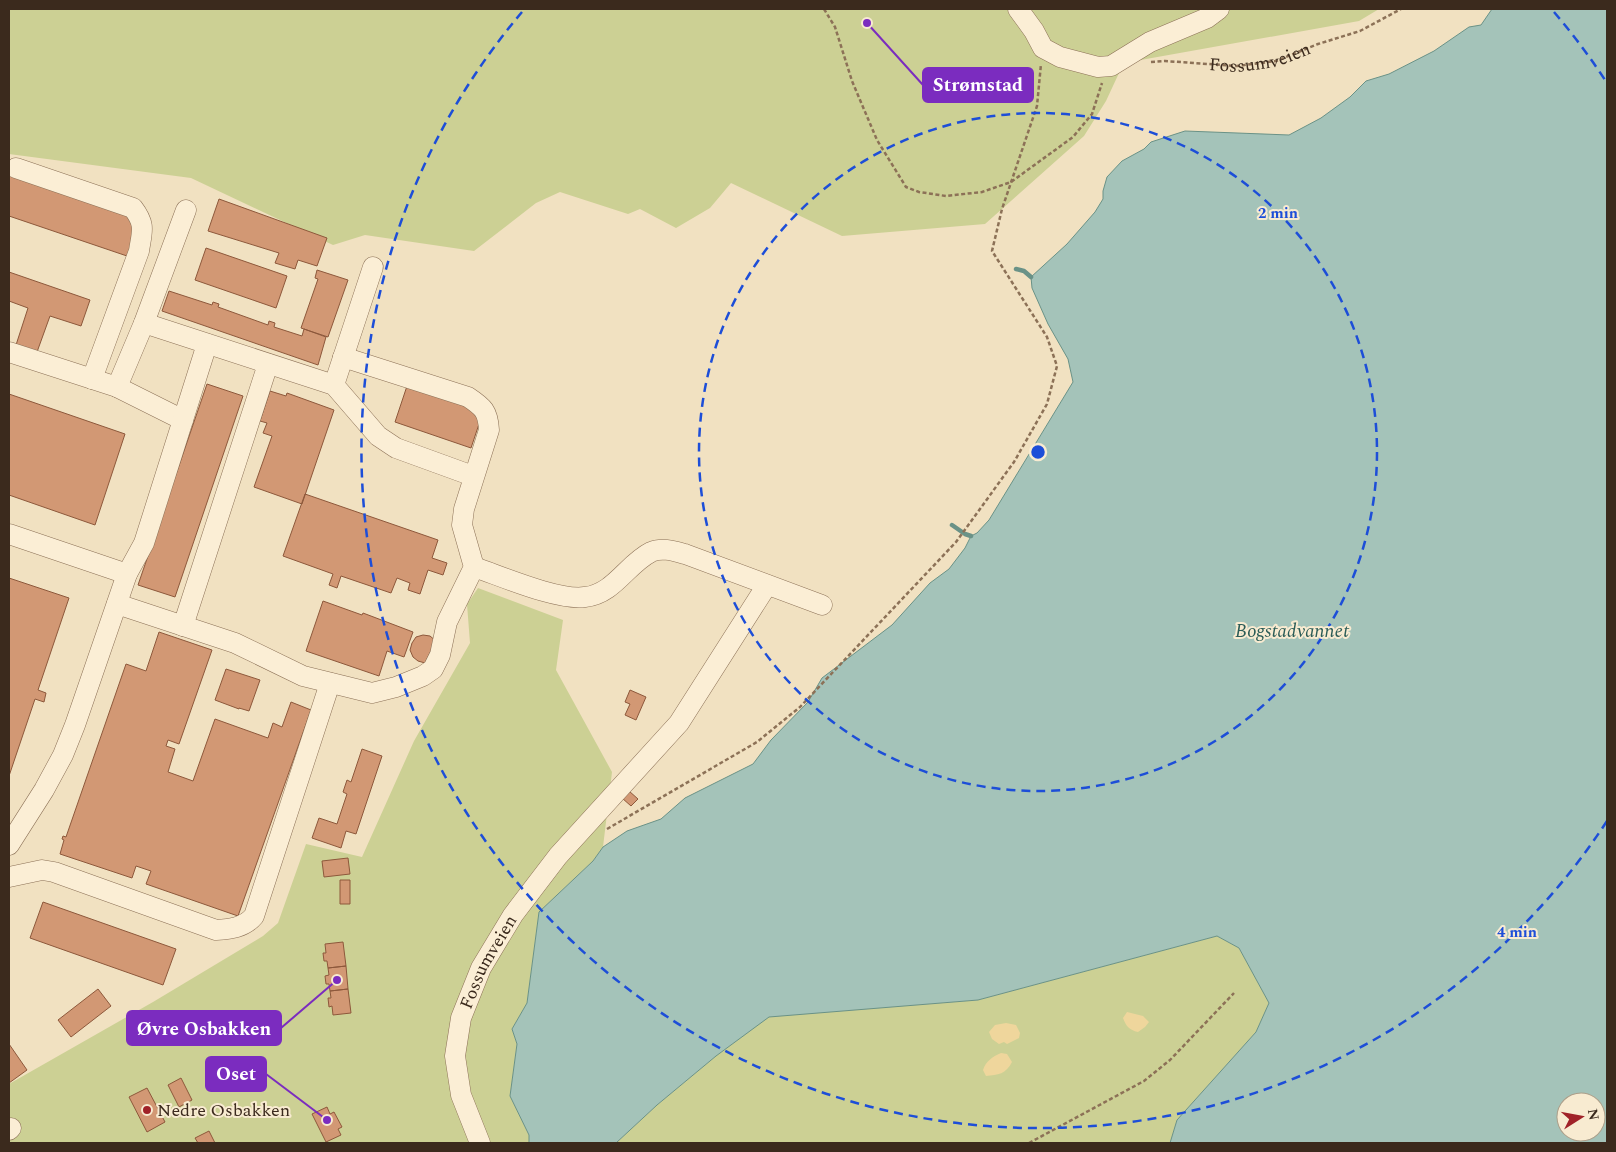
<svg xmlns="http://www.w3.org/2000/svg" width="1616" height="1152" font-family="Spectral,serif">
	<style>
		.green { fill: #ccd094 }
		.sand { fill: #efd69c }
		.water { fill: #a4c3b9; stroke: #6a9287; fill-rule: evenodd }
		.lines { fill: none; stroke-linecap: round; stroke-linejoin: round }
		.stream { stroke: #6a9287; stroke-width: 4.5 }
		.building { fill: #d29874; stroke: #8d583b }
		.minor-casing { stroke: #8c7157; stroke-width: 21 }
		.path { stroke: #8c7157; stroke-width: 2.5; stroke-dasharray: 4 2.5; stroke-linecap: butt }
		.minor { stroke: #fbeed5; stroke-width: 20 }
		.ring { fill: none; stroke: #1d4ed8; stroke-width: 2.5; stroke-dasharray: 9 6 }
		.poi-dot { fill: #a02228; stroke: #f8ebd1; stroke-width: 2 }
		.labels { text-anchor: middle; stroke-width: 4; stroke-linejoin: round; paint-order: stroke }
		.street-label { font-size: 18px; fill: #3b2a1d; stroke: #f8ebd1 }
		.poi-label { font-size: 18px; fill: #3b2a1d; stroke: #f8ebd1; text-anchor: start }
		.water-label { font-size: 19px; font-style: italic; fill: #2b5c57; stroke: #f8ebd1 }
		.centre { fill: #1d4ed8; stroke: #f8ebd1; stroke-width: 2.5 }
		.ring-label { font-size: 15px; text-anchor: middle; font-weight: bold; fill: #1d4ed8; stroke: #f8ebd1; stroke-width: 4; stroke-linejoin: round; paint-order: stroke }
		.leader { fill: none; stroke: #7b2cbf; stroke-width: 2 }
		.callout-dot { fill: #7b2cbf; stroke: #f8ebd1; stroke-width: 2 }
		.callout { fill: #7b2cbf; stroke: #7b2cbf; stroke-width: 2 }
		.callout-label { font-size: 19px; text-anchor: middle; font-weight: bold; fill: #fff }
	</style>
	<rect width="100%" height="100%" fill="#f1e1c1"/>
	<!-- green -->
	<path class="green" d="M9,9H1379L1359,21L1135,61L1119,73L1106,101L1084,136L985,224L842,236L731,183L710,208L676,228L640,209L628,214L560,192L536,203L474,251L365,235L333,245L191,178L9,154Z
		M478,588L563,620L556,670L612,772L603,847L593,861L539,912L527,1003L512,1029L517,1044L510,1096L529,1135V1143H9V1084L153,1002L263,936L278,923L306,844L362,857L414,741L470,643L467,604Z
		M1217,936L1239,948L1269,1003L1256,1032L1177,1120L1170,1143H616L657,1105L716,1056L769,1016L978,1000Z"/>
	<!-- sand -->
	<path class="sand" d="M1127,1012L1143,1016L1149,1022L1145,1027L1138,1032C1129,1030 1126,1026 1123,1018Z
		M1006,1023L1016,1025L1020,1033L1019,1038L1007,1044L1004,1042L999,1044L992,1039L989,1032L995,1025Z
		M1001,1053L1007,1054L1012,1062C1006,1074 998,1075 986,1076L983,1070C986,1061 992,1057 1001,1053Z"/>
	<!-- water -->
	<path class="water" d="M1492,9H1607V1143H1170L1177,1120L1256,1032L1269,1003L1239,948L1217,936L978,1000L769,1017L716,1056L657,1105L616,1143H529V1135L510,1096L517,1044L512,1029L527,1003L539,912L593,861L603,847L627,831L661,819L685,798L753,764L771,740L808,702L822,678L892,625L930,583L949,569L965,548L971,536L977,533L989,520L1073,382L1068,359L1048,324L1032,288L1031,277L1067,244L1095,212L1103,199V191L1107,177L1122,161L1144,149L1151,142L1185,131L1289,135L1321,118L1350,97L1366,81L1389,74L1434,51L1469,27L1481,25ZM1566,1102H1596V1132H1566Z"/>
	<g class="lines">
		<!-- stream -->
		<path class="stream" d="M1016,269L1024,271L1031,277
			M952,525L965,534L971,536"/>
	</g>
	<!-- building -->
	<path class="building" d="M9,175L140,220L127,256L9,216Z
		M219,199L327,238L317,266L298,260L295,269L275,263L279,253L208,231Z
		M206,248L287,276L276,308L195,280Z
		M317,270L348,280L328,337L301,328L318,279L315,278Z
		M9,272L90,300L81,326L50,316L37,352L16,345L28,308L9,301Z
		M169,291L212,305L213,302L219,304L218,307L268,325L269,321L275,323L274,327L302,336L304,329L326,337L318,365L162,311Z
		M207,384L243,396L175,597L138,585Z
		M407,386L483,412L471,448L395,422Z
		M270,391L286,396L287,393L334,410L302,504L254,487L272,436L263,433L267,423L260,421Z
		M9,394L125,434L95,525L9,495Z
		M305,494L438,540L432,558L447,563L443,575L428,570L420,594L408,590L410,583L397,578L391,593L341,576L337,588L329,585L333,574L283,556Z
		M9,578L69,598L38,690L46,693L44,702L35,699L9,776Z
		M323,601L362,615L363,613L413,632L404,657L387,651L379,676L306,651Z
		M159,632L212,650L179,744L168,740L166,746L175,749L168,772L193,781L215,719L268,738L273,723L282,727L291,702L311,710L238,916L146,884L151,871L136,866L132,878L60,854L64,840L62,839L63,836L66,837L126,664L146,671Z
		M423,635L430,636L436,641L425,663L418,661L413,657L410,650L412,643L416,637Z
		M226,669L260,680L249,711L239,708V709L215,700Z
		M630,690L646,697L636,720L625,715L630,704L625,702Z
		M362,749L382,756L356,834L346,831L341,848L312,838L319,818L337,824L347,794L343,792L347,780L351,782Z
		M629,791L638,799L631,806L622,798Z
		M348,858L350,874L324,877L322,861Z
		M340,880H350V904H340Z
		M43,902L176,949L163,985L30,938Z
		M343,942L346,966L328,968L327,961H324L323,953H326L325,944Z
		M346,966L348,989L330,991L329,984H326L325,976L329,975L328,968Z
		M98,989L111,1006L71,1037L58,1020Z
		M348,989L351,1013L333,1015L332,1006L329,1007L328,998H331L330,991Z
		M9,1044L27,1070L9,1083Z
		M181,1078L192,1100L179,1107L168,1085Z
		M147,1088L165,1122L147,1132L129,1097Z
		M327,1107L330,1114L334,1112L342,1127L338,1129L341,1135L326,1142L312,1114Z
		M209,1131L215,1143H198L195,1138Z"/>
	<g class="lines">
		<!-- minor casing -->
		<g class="minor-casing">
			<g id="minor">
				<path d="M1018,9L1034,31L1043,48L1060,57L1098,67L1111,66L1150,42L1207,18L1219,9"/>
				<path d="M16,168L133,208C146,225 142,231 139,251L92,379"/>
				<path d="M144,323L334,385L378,436L396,448L473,476"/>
				<path d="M9,352L117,387L183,420"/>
				<path d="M334,385L373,267"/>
				<path d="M117,387L144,323L186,210"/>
				<path d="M9,534L127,574"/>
				<path d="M474,567C501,576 558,601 585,597C614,594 627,564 651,552C662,547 674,551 685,554L822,605"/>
				<path d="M117,604L235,643L303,676L372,693L396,687L423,676L433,669L440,655L447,622L474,567L462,525L464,509L489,430C488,411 483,407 468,397L343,357"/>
				<path d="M183,626L268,364"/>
				<path d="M9,845L44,790L63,755L75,725L127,574L144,543L207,344"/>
				<path d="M9,877L42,870L54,872L216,930C230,929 244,928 254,916L330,683"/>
				<path d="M9,1130L11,1128"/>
				<path id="s2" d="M480,1143L461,1095L455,1056L461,1018L481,968L513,915L558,856L679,723L767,585"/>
			</g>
		</g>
		<!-- path -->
		<g class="path">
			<path d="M824,9L835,27L852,81L877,140L906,187L919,192L946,196L982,192L1011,182L1073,137L1092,114L1102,83"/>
			<path id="s1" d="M1151,62L1165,61L1237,66L1276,61L1318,44L1360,31L1401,9"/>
			<path d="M607,829L757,742L800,707L956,542L1014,462L1047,404L1057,366L1047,337L992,251L1002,209L1037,106L1041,64"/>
			<path d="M1029,1143L1144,1081L1170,1060L1234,993"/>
		</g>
		<!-- minor -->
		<use href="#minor" class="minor"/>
	</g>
	<!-- distance rings -->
	<g class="ring">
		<circle cx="1038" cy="452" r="339"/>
		<path d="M1607 821A678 678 0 1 1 522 12M1554 12A678 678 0 0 1 1607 83"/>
	</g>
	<!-- markers -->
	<circle class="poi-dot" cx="147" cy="1110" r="5"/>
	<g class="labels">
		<!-- street labels -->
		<g class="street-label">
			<text dy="6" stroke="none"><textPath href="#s1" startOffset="110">Fossumveien</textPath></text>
			<text dy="6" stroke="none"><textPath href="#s2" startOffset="192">Fossumveien</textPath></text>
		</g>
		<!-- poi labels -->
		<g class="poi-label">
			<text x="157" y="1116">Nedre Osbakken</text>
		</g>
		<!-- water labels -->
		<g class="water-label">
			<text x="1292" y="637">Bogstadvannet</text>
		</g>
	</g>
	<circle cx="1038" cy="452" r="8" class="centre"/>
	<g class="ring-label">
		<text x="1278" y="218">2 min</text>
		<text x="1517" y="937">4 min</text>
	</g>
	<!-- callouts -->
	<path class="leader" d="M867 23L923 85M337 980L281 1028M327 1120L266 1074"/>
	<g class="callout-dot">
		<circle cx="867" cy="23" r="5"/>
		<circle cx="337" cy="980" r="5"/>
		<circle cx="327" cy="1120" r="5"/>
	</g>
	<g class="callout">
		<rect x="923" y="68" width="110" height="34" rx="5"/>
		<rect x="127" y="1011" width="154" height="34" rx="5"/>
		<rect x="206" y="1057" width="60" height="34" rx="5"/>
	</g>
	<g class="callout-label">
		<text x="978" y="91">Strømstad</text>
		<text x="204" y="1035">Øvre Osbakken</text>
		<text x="236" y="1080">Oset</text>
	</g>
	<!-- border -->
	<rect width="1616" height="1152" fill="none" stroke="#3b2a1d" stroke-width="20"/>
	<!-- north arrow -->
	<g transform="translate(1581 1117) rotate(79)"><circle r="24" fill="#f8ebd1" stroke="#ac9e89"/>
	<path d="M0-4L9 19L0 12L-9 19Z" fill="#a02228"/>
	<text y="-8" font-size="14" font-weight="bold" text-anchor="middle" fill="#3b2a1d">N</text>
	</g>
</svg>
